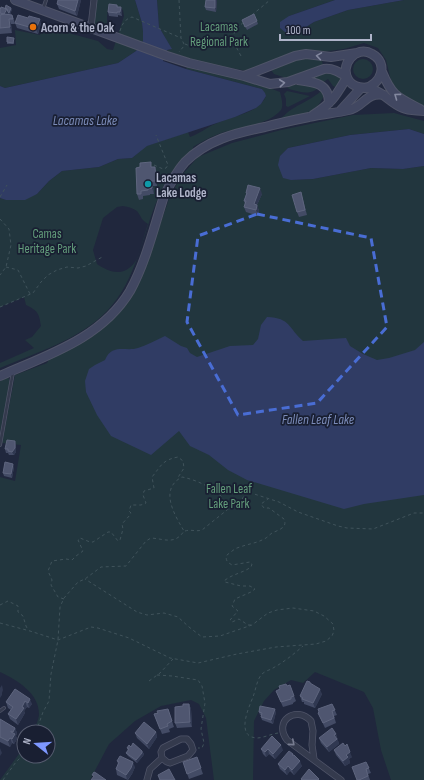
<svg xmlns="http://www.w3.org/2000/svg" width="424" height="780" font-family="'Sofia Sans Condensed',sans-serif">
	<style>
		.green { fill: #22363e; fill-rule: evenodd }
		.water { fill: #303c64 }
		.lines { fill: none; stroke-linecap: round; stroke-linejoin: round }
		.service-casing { stroke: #4f5468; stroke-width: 4 }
		.minor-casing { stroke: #4f5468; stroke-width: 7 }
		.secondary-casing { stroke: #4f5468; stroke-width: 10 }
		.path { stroke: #40535b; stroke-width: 1; stroke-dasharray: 3 3; stroke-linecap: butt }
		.service { stroke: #343a4d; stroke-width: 2.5 }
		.minor { stroke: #343a4d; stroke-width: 5.5 }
		.secondary { stroke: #414761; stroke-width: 8 }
		.wall { fill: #434b65 }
		.shaded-wall { fill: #303851 }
		.building { fill: #4f5670; stroke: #5e657e }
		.oneway { stroke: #83889f }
		.oneway2 { stroke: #787d91 }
		.marked { fill: none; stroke: #496dd4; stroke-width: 3; stroke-dasharray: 8 5; stroke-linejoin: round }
		.food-dot { fill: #e8710a; stroke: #191f32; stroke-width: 1.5 }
		.culture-dot { fill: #0f9aa8; stroke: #191f32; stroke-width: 1.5 }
		.labels { text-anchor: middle; stroke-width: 3.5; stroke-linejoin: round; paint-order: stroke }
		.park-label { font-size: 13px; fill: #639d7b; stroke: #191f32 }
		.poi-label { font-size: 13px; font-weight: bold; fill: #afb4c9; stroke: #191f32; text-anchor: start }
		.water-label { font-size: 14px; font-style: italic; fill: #7b8bb8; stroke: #191f32 }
	</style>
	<rect width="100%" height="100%" fill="#20273d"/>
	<!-- green -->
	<path class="green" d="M97,0H135L142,23L143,32V41L136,51L118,63L5,88L0,86V48L16,45L15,30L40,35L42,30H57L98,41L107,49L113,50L124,16L123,10L118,7L108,6L107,17V30L91,24Z
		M157,0H335L289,16L285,32H298L314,22L348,10L404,0H424V108L403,96L392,85L386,60L378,48L364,43L344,49L321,52L297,51L248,71L206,64L167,51L168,50H170L171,48L159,27Z
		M303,57L322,60L323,66L285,81L283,77L274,74L269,67Z
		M353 69a10 10 0 1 1 20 0a10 10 0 1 1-20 0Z
		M188,66L259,84L280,92C281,97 284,105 281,110C268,125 242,127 224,132C212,136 203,141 193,147V149C182,160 170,172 163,187C143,227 139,278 107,311C81,339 35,353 0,368V363L34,348L25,340L32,337L41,326C39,313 38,311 26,305L24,297L0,307V198L6,200L37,194L49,181L62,171L99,167L118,159L132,158L146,146L188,132L190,137C199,134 206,128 215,124C230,116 259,114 266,96L262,89L186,69ZM123,206C145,210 135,216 148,224C145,232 139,256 135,262C124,277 110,273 97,264L93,250L103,218L117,207Z
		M322,72H331L341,78L337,88L333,86L328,79L322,83L306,79Z
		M308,83L319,87C311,96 300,92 289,89L286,86Z
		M287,91L310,96L288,107L286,106V99L284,94Z
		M321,91L324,95C317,115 298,115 280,120C292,105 308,103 321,91Z
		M394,113L424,121V134L409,129L350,135L288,148L280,156L291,180L313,179L371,168L403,169L424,166V780H391L381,750L373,708L364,692L315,672L303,683L291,680L274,690L264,701L254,721L253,780H214L206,718L199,704L191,700L161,706L135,721L109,744L90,780H0L24,747V756H48V732H34C35,727 39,719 39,714C39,693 17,680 0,672V477L15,481L21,445L2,443L15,375L47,363L49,359L82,343L93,336L116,316L130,297L148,259L169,199L181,176L198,157L232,143L281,130L353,115Z
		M8,377L10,381L0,434V381Z"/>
	<!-- water -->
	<path class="water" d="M135,0H157L159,27L172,49L167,50L163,61L186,69L262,89L265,93L266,96L261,104L256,108L235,117L147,146L132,158L118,159L99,167L62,171L49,181L37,194L25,200H6L0,198V86L5,88L118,63L136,51L143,41V32L142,23Z
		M335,0H404L348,10L314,22L298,32H285L280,28V22L289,16Z
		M409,129L424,134V166L403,169L371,168L313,179L291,180L283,178L278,165L280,156L288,148L350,135Z
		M267,317C291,318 288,328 303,341L346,338L350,346L363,354L377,360L389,358L415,350L424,342V495L364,504L344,509L247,480L228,470L209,455L190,446L179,431L151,455L111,436L97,415L86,392L85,381L89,369L95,365L105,360C112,343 126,352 138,348C147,345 156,340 165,336L181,346L187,348L190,353L197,357L230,346L253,345L258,339L261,325Z"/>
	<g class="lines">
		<!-- service casing -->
		<g class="service-casing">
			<path id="service" d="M43,9L46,0
				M0,445L13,372
				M0,711L4,708"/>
		</g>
		<!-- minor casing -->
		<g class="minor-casing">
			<path id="minor" d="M91,27L94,0
				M314,759L312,745L313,731L311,721C296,705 273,721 287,740L341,780
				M147,780L150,769L162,758L161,752L163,748L181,739H187L191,744L193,750L188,756L170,763L167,762L162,758"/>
		</g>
		<!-- secondary casing -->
		<g class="secondary-casing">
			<path id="secondary" d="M15,0L167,56L189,63L244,76L270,84L288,82L324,69C333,68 339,72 347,77
				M382,72C392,96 397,97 420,109
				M244,76L295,56L306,54L331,57L357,53
				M298,80C314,82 329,83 329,103
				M365,88C381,85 389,63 372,54C356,44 338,66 349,81C356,90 365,86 374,90C385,94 392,104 403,108C409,111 417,110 424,111
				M340,111L361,88
				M313,115C333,102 335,97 347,77
				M0,376C48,355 102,338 130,291C146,262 154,227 164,196C170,184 176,172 185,162C207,140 235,133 265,127C280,123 294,120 309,117C322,114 336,113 349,110C365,106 365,92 384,95"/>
		</g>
		<!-- path -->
		<path class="path" d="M179,0L181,38L184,44V46L179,52
			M252,15L270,0
			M120,31C122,24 125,19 132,17L181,38
			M185,44L195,48
			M241,56C233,41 228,34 244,22
			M154,165L163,169L166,168L168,165L156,135
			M0,197L7,185
			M0,219L9,229L11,245L6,267L0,275
			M6,267L18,270L30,294
			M0,307L33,293L41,282L48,275L57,270L67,267L78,268L86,266L104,256
			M185,531C191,529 196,532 202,530L232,506
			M64,599L58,597L51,585L52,580L48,571L52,561L66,559L72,560L76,556L83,551L78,540L80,538L90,542H93L108,532H111L118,541L120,540L123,529L122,524L130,515L131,513L129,511L131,505H141L146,503L143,495L144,491L154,488L152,477C161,466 162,460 178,457L183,461L184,468L177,479
			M0,605L8,601L18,606V612L23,616L26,626L28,630
			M0,623L30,631L58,640L91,627L98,628L129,638L170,658L198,663L237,654L276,647L316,644L326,641L332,636L334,631L333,624L324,616L314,611L293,608L277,610L268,613L252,625L220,636L202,637L189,627L178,617L164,613L147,615L137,612L85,579
			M251,625H248L239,619L232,622L230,620L238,611L232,606L235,599L251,592L255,589L250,586H241L225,582L224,581C232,574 243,573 251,567L252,564L250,562L232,565C227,562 225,560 227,555C231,552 235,548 240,547C248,544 257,543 264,539C267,538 269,535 272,533C278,530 288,528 284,519L269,508H264L261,504L268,499
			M157,675L172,676L198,680L202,686L205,703L201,729L204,743L202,748H198
			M149,681L160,673L173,659
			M36,732L43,712L49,701L51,674L58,640L60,607L64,598L78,582L85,579L101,567L126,566L146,541L151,538C165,539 175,545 184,531C174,514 159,489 182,477C197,480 211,487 222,497C225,501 227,504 231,506C238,505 244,500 244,493L248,492L279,502L298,512L338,526L347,528L373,529L414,513H424
			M278,733C271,734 263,738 257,738C235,737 249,707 253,697C256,689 257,679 262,674C265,671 270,670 273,668C284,662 294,654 303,646
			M3,780L16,762L24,754"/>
		<!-- service -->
		<use href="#service" class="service"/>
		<!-- minor -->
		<use href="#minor" class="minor"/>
		<!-- secondary -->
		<use href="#secondary" class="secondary"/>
	</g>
	<!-- wall -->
	<path class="wall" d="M81,0L77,16L59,9L57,4Z
		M206,0H217L216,12L206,10L205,7Z
		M117,5L118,7H121L122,10V16L118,15V17L109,16L108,12Z
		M5,9H12L10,15L8,14L9,15H12L14,20L15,24H11L12,33L0,34V10Z
		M28,18L41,24L38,34L17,28L15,23Z
		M242,20L257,21L258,24L247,30Z
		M14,38V44H7V42Z
		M152,167L157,173V186H153L154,194H150V195L143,196V199L139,200L137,194Z
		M301,192L307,215L299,217L297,212Z
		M246,193L262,194L257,205L259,211L258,216L246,212L244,207L245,204L244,201L246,194Z
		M16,445V452L14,455H9L8,453H6L5,449Z
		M14,467L12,478L4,476L3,473Z
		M311,684L322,694L315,708L304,704V702H302L300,696Z
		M290,685L296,701L293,703V704L283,707L276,691Z
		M15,689L32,704L29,708L27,707L24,711L25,713L18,725L10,719L8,714L11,710L8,708L6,702Z
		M189,704L191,709L192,727L177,728L175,723Z
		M332,704L337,715L334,716L336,723L325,728L318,713Z
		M168,709L174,727L169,729L170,732L162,734L154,714Z
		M259,712H276L273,724L262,720L261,717V715H260Z
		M0,719L15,728L17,733L16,736L17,739L14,744L12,743L10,747L0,742Z
		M156,732L157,737L149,749L137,738L135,733Z
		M336,734L339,744L329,752L321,743L319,738Z
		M131,747L142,751L144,754L143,756L137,763L128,756L126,753L128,751L127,748Z
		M261,749L283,750L275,759L269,754L266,757L263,754Z
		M334,750L352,757L349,759L350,763L345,766L336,755Z
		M293,755L302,766L294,775L290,771L287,775L280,769L278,764Z
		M197,757L203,774L189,779L183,762Z
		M117,761L135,767L132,774L128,780L117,775L116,769L118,764Z
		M366,762L371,773L368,774L370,780H357Z"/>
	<!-- shaded-wall -->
	<path class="shaded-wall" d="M78,0H81L77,16L75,11Z
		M215,0H217L216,12L215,8Z
		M121,7L122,10V16L120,12Z
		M11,8L12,9L10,15L9,13Z
		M7,9L9,15L4,14Z
		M9,19L11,24L12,33L10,27Z
		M40,19L41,24L38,34L36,29Z
		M155,167L157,173V186L156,181Z
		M151,181L153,186L154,194L152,188Z
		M260,188L262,194L255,209L254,204Z
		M257,205L259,211L258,216L256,210Z
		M15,441L16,445V452L14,455L12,452Z
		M13,464L14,467L12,478L11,474Z
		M2,685L3,690L2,693V695L0,698V688Z
		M320,689L322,694L315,708L313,703Z
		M30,699L32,704L29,708L28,703Z
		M25,701L27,707L24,711L25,713L18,725L16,719Z
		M189,704L191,709L192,727L190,722Z
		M275,709L276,712L273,724L271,720Z
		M15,728L17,733L16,736L17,739L14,744L12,739L14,735L13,732Z
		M156,732L157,737L149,749L147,744Z
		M336,734L339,744L329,752L327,747L334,735Z
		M10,738L12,743L10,747L8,741Z
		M281,745L283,750L275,759L273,754Z
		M0,748L2,753L0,756Z
		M268,749L269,754L266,757L265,752Z
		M142,751L144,754L143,756L137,763L136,760Z
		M350,752L352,757L349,759L350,763L345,766L343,761L346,755Z
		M300,761L302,766L294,775L292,770Z
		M133,762L135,767L132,774L127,780L126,775Z
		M288,766L290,771L287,775L285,770Z"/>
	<!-- building -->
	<path class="building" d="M58,0H78L75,11L57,4Z
		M206,0H215V8L205,7Z
		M109,4L117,5V7H121L120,12H117V13L108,12Z
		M6,5L11,8L9,13L8,12L7,9H5Z
		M1,7L7,9L4,14L12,15L13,19H9L10,27L0,28V15L4,14L0,13V10Z
		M254,14L257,21L245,27L242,20Z
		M18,15L28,18L29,16L40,19L36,29L15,23Z
		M7,37L14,38L13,43L7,42Z
		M151,162V167H155L156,181H151L152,188L148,189V190L141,191V194H137L136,168L140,167V163Z
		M248,185L260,188L254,204L257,205L256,210L244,207L246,201H244L247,193H246Z
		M301,192L305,210L297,212L292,195Z
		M7,440L15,441V448L12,452L8,451V449H5Z
		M5,462L13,464L11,474L3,473Z
		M307,681L310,682V683L320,689L313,703L302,699L303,698L300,696Z
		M286,684L287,686L290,685L294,696L291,697V699L281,702L276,691L280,689L279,686Z
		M15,689L30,699L28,703L25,701L22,707L24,708L16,719L8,714L13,707L6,702Z
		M183,704H189L190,722L175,723V707L183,706Z
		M332,704L335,710L332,711L334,718L323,723L318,713L319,712L318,709Z
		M260,706L275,709L271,720L261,717L262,713L259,712Z
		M168,709L172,721L167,724L168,726L160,729L154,714L158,713L157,711Z
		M0,719L15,728L13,732L11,731V732L15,734L12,739L10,738L8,741L0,737Z
		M144,722L156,732L147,744L135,733Z
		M332,728L336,734L334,735L337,739L327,747L319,738Z
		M272,736L281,745L273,754L268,749L265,752L261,749Z
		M133,743L142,751V753L136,760L126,753L129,749L127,748L129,745L131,747Z
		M343,743L345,746L347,744L350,752L346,755L348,757L343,761L334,750Z
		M289,751L293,754L292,755H294L300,761L292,770L288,766L285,770L278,764Z
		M120,756L133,762L131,768L126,775L116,769L119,762L117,761Z
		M197,757L201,768L187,774L183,762Z
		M366,762L369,768L366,769L368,776L359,780H357L352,767Z
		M169,769L175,780H160L158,775Z
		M309,769L319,779L318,780H302L301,779Z
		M94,772L96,773L106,780H91L94,776L92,775Z"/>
	<!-- one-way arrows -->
	<defs><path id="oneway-chevron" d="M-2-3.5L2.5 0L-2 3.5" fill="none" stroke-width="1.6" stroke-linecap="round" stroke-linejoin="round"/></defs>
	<g class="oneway">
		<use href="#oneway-chevron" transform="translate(319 56) rotate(-171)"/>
		<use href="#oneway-chevron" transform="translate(282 83) rotate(-6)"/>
		<use href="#oneway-chevron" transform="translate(397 96) rotate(-144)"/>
	</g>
	<use class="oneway2" href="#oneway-chevron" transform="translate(292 743) rotate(41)"/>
	<!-- marked area -->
	<path class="marked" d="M257,214L371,238L387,327L317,403L238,415L187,322L198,236Z"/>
	<!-- markers -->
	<circle class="food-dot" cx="33" cy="27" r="4"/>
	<circle class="culture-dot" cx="148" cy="184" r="4"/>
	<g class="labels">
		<!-- park labels -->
		<g class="park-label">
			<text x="219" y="31">Lacamas<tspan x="219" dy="15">Regional Park</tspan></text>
			<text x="47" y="238">Camas<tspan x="47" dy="15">Heritage Park</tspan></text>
			<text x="229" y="493">Fallen Leaf<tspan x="229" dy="15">Lake Park</tspan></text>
		</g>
		<!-- poi labels -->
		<g class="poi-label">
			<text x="41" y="32">Acorn &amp; the Oak</text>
			<text x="156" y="182">Lacamas<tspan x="156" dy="15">Lake Lodge</tspan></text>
		</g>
		<!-- water labels -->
		<g class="water-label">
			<text x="85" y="125">Lacamas Lake</text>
			<text x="318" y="424">Fallen Leaf Lake</text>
		</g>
	</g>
	<!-- north arrow -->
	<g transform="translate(36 744) rotate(287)"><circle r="19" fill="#191f32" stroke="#555b6e"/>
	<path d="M0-3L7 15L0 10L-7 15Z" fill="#7e98ff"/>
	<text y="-6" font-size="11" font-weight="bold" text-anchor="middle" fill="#afb4c9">N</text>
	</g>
	<!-- scale -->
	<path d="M280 34v6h91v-6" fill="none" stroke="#afb4c9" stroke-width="2"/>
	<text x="286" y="34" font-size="12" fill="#afb4c9" stroke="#191f32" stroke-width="3" paint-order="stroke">100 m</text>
</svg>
